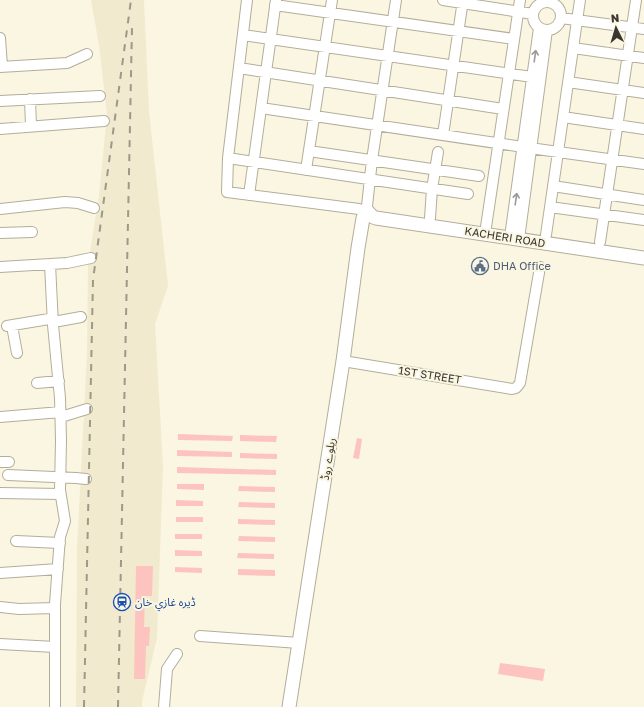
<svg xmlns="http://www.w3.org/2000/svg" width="644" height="707" font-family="'Golos Text','Noto Sans Arabic',sans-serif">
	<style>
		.built { fill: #f1eacf }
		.building { fill: #fdc4bf }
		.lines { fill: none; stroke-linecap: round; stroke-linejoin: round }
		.minor-casing { stroke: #b3ae9b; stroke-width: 12 }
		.major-casing { stroke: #b3ae9b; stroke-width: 15 }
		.minor { stroke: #fff; stroke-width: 10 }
		.major { stroke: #fff; stroke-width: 13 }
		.rail { stroke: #9c998b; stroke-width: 2; stroke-dasharray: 7 7; stroke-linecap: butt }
		.oneway { stroke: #9c9a97 }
		.labels { text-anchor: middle; stroke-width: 4; stroke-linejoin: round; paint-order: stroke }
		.street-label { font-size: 11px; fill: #38362f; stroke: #faf6e2 }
		.service-label { font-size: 11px; fill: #4e5e75; stroke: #faf6e2; text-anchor: start }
		.transit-label { font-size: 11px; fill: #164399; stroke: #faf6e2; text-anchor: start }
	</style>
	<rect width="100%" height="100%" fill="#faf6e2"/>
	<!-- built -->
	<path class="built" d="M91,0H144L149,111L168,286L155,324L163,466L157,638L142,701V707H76L77,549L87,353L88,265L99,196L107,114L99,45Z"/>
	<!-- building -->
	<path class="building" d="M178,434L233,436L232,441L178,440Z
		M240,435L277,436L276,442L240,441Z
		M357,438L362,439L359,459L353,458Z
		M177,450L232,452V457L177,456Z
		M240,453L277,454V459L240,458Z
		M177,467L276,470V475L177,473Z
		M177,484H204V490L177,489Z
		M239,486L275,487V492L238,491Z
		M176,500L203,501V506H176Z
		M239,502L275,503V508L238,507Z
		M176,517H203V522H176Z
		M238,519L275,520V525L238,524Z
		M175,534H202V539H175Z
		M239,536L275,537V542L238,541Z
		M175,550L202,551V556H175Z
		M238,553L274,554V559L237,558Z
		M136,566H153L152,596H145L144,627H150L149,646H146L145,679H134Z
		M175,567L202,568V573L175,572Z
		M238,569L275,570V576L238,575Z
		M500,663L545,669L543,681L498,674Z"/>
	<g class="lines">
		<!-- minor casing -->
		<g class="minor-casing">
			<path id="minor" d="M247,0L228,158L227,192L359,209L368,212
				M443,0L533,14
				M533 16a14 14 0 1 1 28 0a14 14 0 1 1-28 0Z
				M275,5L514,39
				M561,18L644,29
				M243,35L532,77
				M0,38L2,67
				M573,48L644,58
				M0,67L67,63L87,54
				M239,68L503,109
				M568,82L644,93
				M30,99L31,126
				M0,101L100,96
				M261,108L523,147
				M563,117L644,129
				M0,129L104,121
				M443,135L463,0
				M530,148L644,164
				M309,151L479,176
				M228,158L468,194
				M306,170L332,0
				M553,186L644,200
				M249,195L276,0
				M550,207L644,220
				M0,209L65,202L78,203L94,208
				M368,212L367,206L372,160L396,0
				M430,218L432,189L438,152
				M486,227L520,0
				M0,233L32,232
				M546,235L580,0
				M510,237L539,28
				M519,239L547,30
				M600,242L636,0
				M50,264L53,325L60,398L61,440L60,490L65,521L60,537L55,604V707
				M0,267L67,263L91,258
				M7,326L49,319L59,321L81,317
				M12,326L17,353
				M343,361L512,389L516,388L520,383L540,267
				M37,383L59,381
				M0,417L61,412
				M61,417L87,409
				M0,462H9
				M8,475L76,478L86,479
				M0,493L60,494
				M16,541L60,543
				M0,573L58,569
				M0,607L19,609L55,608
				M200,636L299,643
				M0,644L55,647
				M164,707L167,669L177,654"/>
		</g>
		<!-- major casing -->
		<g class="major-casing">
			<path id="major" d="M368,212L373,217L376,218L644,258
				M289,707L343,361L358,248L363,218L368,212"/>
		</g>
		<!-- minor -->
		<use href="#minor" class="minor"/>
		<!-- major -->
		<use href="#major" class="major"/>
		<!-- rail -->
		<path class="rail" d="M84,707L93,280L131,0
			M118,707L132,27"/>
	</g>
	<!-- one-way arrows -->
	<defs><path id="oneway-shaft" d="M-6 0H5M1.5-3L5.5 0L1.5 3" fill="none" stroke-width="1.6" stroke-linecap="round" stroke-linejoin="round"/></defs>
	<g class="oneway">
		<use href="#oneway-shaft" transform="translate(535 56) rotate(-82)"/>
		<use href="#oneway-shaft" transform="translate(516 199) rotate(-82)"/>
	</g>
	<!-- icons -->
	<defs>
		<g id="civic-ring" transform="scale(0.9)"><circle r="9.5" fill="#faf6e2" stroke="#5c6f8a" stroke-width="1.5"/><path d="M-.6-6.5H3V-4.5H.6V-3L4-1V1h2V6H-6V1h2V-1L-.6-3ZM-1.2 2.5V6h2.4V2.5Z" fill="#5c6f8a"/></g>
		<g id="station-ring" transform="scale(0.9)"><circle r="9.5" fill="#faf6e2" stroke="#1a4fb4" stroke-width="1.5"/><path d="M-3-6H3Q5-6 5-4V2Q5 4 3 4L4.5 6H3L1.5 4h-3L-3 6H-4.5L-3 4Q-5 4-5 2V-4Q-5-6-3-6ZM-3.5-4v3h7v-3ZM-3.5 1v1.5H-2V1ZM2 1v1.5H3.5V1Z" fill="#1a4fb4"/></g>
	</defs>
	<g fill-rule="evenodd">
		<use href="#civic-ring" x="480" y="266"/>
		<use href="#station-ring" x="122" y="602"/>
	</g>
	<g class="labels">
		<!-- street labels -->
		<g class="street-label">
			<text transform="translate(505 237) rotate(9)" y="4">KACHERI ROAD</text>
			<text transform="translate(430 375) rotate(9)" y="4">1ST STREET</text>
			<text transform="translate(328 459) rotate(-81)" y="4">ریلوے روڈ</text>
		</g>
		<!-- service labels -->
		<g class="service-label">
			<text x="493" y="270">DHA Office</text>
		</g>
		<!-- transit labels -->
		<g class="transit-label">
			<text x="135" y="606">ڈيره غازي خان</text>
		</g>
	</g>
	<!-- north arrow -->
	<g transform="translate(616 28) rotate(355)" stroke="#faf6e2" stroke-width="3" paint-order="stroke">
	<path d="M0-3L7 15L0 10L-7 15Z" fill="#38362f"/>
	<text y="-6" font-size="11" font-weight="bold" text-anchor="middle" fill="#38362f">N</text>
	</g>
</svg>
